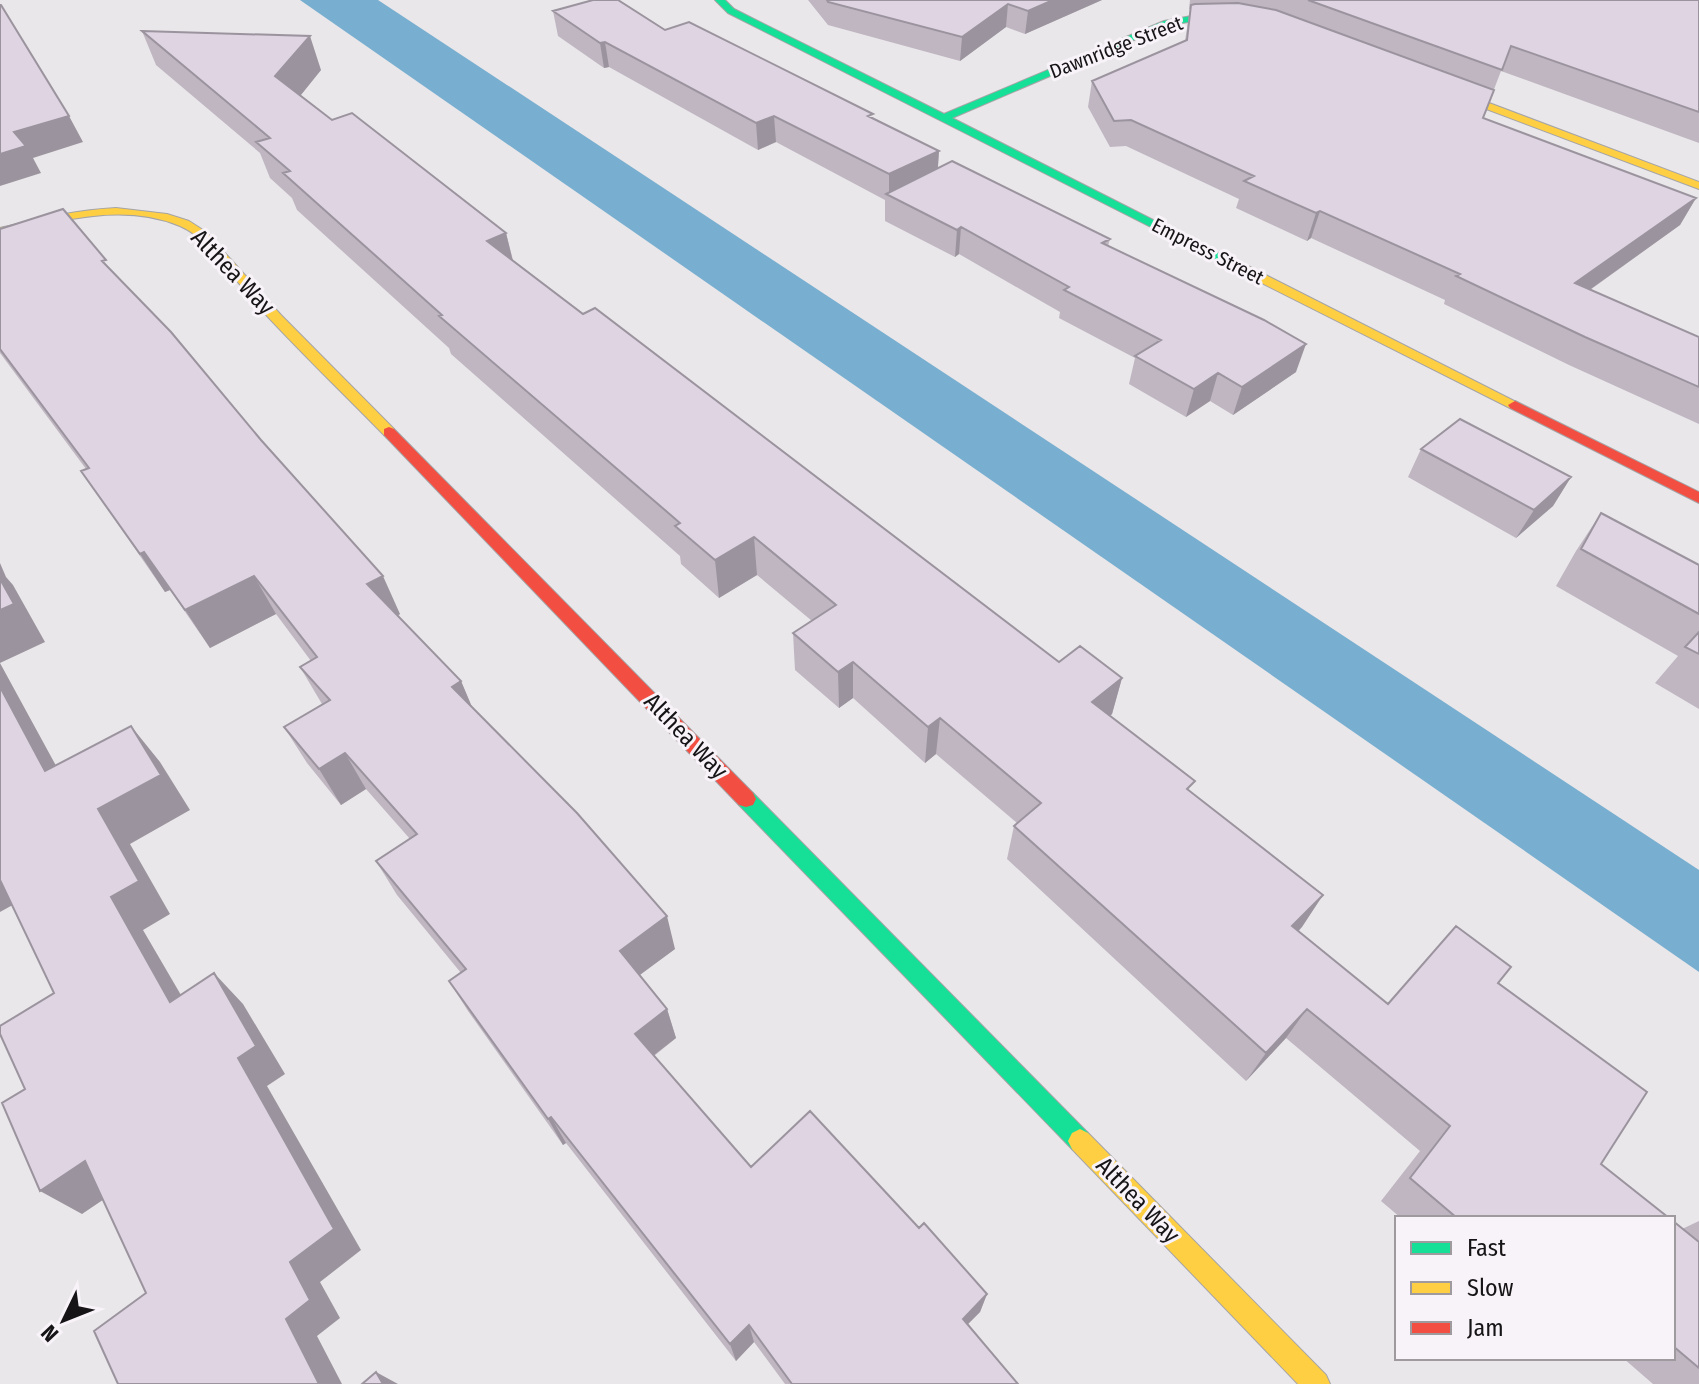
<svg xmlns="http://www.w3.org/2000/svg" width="1699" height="1384" font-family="'Fira Sans Condensed',sans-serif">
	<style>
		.water { fill: #78aecf }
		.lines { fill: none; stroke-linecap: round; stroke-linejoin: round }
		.fast-casing { stroke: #a5a4a6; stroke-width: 2 }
		.slow-casing { stroke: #a5a4a6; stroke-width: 2 }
		.jam-casing { stroke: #a5a4a6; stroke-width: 2 }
		.fast { fill: #16e098; fill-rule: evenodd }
		.slow { fill: #ffcf43; fill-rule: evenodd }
		.jam { fill: #f24e42; fill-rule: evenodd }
		.wall { fill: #bfb6c2 }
		.shaded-wall { fill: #9b949e }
		.building { fill: #ded4e2; stroke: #9b949e; stroke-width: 2 }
		.labels { text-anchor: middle; stroke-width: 6; stroke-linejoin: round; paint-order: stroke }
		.far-street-label { font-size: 20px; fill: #161416; stroke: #f8f3f8 }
		.street-label { font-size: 24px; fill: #161416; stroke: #f8f3f8 }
	</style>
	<rect width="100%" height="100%" fill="#e9e7ea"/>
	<!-- water -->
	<path class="water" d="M300,0H378L1699,870V972Z"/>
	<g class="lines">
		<!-- fast casing -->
		<g class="fast-casing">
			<path id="fast" d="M715,0H725L734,9L944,114L1164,21L1208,13L1250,17V21L1247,22L1208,19L1169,25L952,118L1242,265L1232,268L728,13Z
				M746,791L753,793L1088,1133L1092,1141L1088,1149L1080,1153L1072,1149L739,805L736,799L739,793Z"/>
		</g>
		<!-- slow casing -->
		<g class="slow-casing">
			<path id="slow" d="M1428,83H1436L1699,182V189L1428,87Z
				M116,208L167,214L189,221L206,232L281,315L394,429V435H384C341,391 297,349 256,304C233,279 212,240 180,226C122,202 57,221 0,236V228C39,219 76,210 116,208Z
				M1232,262H1240L1522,405L1515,409L1510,408L1232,268Z
				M1080,1129L1088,1133L1326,1375L1330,1384H1298L1072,1149L1068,1141L1072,1133Z"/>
		</g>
		<!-- jam casing -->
		<g class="jam-casing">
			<path id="jam" d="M1515,401L1699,492V503L1510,408L1508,405Z
				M389,427L394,429L753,793L756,799L753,805L746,807L739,805L384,435V429Z"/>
		</g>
		<!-- fast -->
		<use href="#fast" class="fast"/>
		<!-- slow -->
		<use href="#slow" class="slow"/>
		<!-- jam -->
		<use href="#jam" class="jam"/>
	</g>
	<!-- wall -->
	<path class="wall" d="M808,0H1102L1025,34L1006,27L960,61L828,25Z
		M1190,0H1699V143L1501,71L1483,118L1696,198L1680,225L1590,290L1699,337V424L1569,365L1444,304L1445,300L1311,238L1307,241L1236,208L1239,199L1126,146L1110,147L1088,107L1092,81L1185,41L1190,9H1189Z
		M553,11L665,30L873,119L939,151L938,168L1110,239L1108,246L1296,372L1233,415L1210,401L1186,417L1129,384L1135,358L1059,318L1060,312L959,254L955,257L885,221V200L776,142L758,150L609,67L604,68L558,36Z
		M142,31L321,70L300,96L332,120L506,233L513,260L583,314L1059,662L1122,678L1112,714L1110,716L1191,792L1323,895L1299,931L1388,1004L1498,983L1601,1164L1669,1218H1401L1381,1201L1420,1151L1286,1038L1246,1081L1007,859L1014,826L1017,823L936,754L925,763L853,698L839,708L795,670L793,633L812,621L757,575L719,598L681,564L680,556L451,354L449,348L297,210L292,198L270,178L260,153L156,65Z
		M0,229L113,272L400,614L398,616L461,681L472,707L675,949L640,975L667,1009L676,1038L654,1056L751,1167L919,1228L987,1294L980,1312L968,1324L1018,1384H785L754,1342L736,1361L566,1143L563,1145L468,1011L449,981L461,973L397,895L376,861L410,839L366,789L341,805L307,763L284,727L322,704L300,667L311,661L276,614L210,648L170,590L165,592L81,471L86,469L0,353Z
		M1421,449L1571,477L1553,506L1516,538L1408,477Z
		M1601,513L1699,565V709L1655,683L1678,656L1556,586L1576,551Z
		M1673,1221L1682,1229L1699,1221V1384H1653L1623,1358H1673Z"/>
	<!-- shaded-wall -->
	<path class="shaded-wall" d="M1053,0H1102L1025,34L1028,11Z
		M1008,4L1006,27L960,61L962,37Z
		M310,36L321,70L288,111L275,76Z
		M605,42L609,67L604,68L600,43Z
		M69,116L83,142L33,158L41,173L0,186V154L14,132Z
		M774,116L776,142L758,150L756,123Z
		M939,151L937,178L889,195V174Z
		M1696,198L1680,225L1560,311L1575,283Z
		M1320,211L1311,238L1307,241L1316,213Z
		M961,227L959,254L955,257L957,230Z
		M506,233L515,270L487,241Z
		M1306,344L1296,372L1233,415L1242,387Z
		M1218,373L1210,401L1186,417L1194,389Z
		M1571,477L1553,506L1516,538L1534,510Z
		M754,537L757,575L719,598L715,560Z
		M144,552L170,590L165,592L140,554Z
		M0,563L6,577L13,585L45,642L0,663L78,806L45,771L0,687Z
		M254,576L276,614L210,648L185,610Z
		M383,576L400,614L385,622L367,584Z
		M853,662V698L839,708L838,672Z
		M1122,678L1112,714L1082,738L1092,702Z
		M461,681L477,719L452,687Z
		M940,718L936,754L925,763L928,727Z
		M131,726L160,762L190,810L130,844L170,914L143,930L202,1031L170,1002L111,897L98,809Z
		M345,753L366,789L341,805L319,769Z
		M0,870L29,896L0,912Z
		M1323,895L1302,927L1272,957L1292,926Z
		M667,916L675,949L630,982L620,951Z
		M214,973L243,1004L285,1074L267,1086L361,1250L320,1282L340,1318L317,1336L342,1384H319L286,1319L290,1262L238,1058Z
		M667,1009L676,1038L645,1062L635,1034Z
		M1307,1009L1286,1038L1246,1081L1266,1053Z
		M551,1117L566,1143L563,1145L548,1119Z
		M85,1161L125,1185L82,1214L40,1191Z
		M987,1294L980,1312L956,1336L963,1319Z
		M749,1325L754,1342L736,1361L730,1344Z
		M376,1372L398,1384H383Z"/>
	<!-- building -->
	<path class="building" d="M593,0H618L665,30L689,22L873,114L868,116L939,151L889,174L774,116L756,123L605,42L600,43L553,11Z
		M827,0H1053L1028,11L1008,4L962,37L828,2Z
		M1308,0H1699V112L1511,46L1502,70Z
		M1238,3L1276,10L1494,90L1483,118L1696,198L1575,283L1699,337V387L1585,337L1456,276L1460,274L1320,211L1316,213L1244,181L1254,176L1131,120L1114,121L1092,81L1187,40L1191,5L1195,4Z
		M0,5H1L69,116L14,132L26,146L0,154Z
		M142,31L310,36L275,76L332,120L352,113L506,233L487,241L583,314L595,308L1059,662L1080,646L1122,678L1092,702L1195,781L1187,789L1323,895L1292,926L1388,1004L1456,926L1511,967L1498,983L1647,1092L1601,1164L1669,1218H1457L1410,1178L1450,1126L1307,1009L1266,1053L1014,826L1041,803L940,718L928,727L853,662L838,672L793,633L836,605L754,537L715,560L675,526L680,523L439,316L442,315L283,173L290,171L256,142L270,138Z
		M952,161L1110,239L1102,243L1264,320L1306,344L1242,387L1218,373L1194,389L1135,356L1161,340L1064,290L1069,287L961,227L957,230L886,194Z
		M63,209L106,260L102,261L171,332L261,440L383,576L367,584L461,681L452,687L577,813L667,916L620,951L667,1009L635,1034L751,1167L810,1111L919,1228L924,1223L987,1294L963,1319L1018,1384H792L749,1325L730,1344L551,1117L548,1119L449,981L466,969L376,861L417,834L345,753L319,769L284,727L330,700L300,667L317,657L254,576L185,610L144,552L140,554L81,471L89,468L0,349V229Z
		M1460,419L1571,477L1534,510L1421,449Z
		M1601,513L1699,565V614L1581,549Z
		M0,579L14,604L0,610Z
		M1699,632V654L1685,647Z
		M0,687L45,771L131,726L161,775L98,809L139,881L111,897L170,1002L214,973L256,1046L238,1058L334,1229L290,1262L310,1300L286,1319L319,1384H118L94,1331L146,1293L85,1161L40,1191L2,1103L25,1089L0,1034V1026L54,993L0,880Z
		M1673,1221L1699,1242V1368L1673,1346Z
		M376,1372L383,1384H362Z"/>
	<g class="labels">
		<!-- far-street labels -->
		<g class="far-street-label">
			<text transform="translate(1116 47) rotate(-21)" y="7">Dawnridge Street</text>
			<text transform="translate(1208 251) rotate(27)" y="7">Empress Street</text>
		</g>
		<!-- street labels -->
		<g class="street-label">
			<text transform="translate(233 272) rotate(46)" y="8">Althea Way</text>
			<text transform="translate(686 736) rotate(46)" y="8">Althea Way</text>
			<text transform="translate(1138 1200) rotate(46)" y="8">Althea Way</text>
		</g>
	</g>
	<!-- legend -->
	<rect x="1395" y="1216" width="280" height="144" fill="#f8f3f8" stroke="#9e9a9e" stroke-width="2"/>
	<rect x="1411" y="1242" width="40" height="12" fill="#16e098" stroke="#9e9a9e" stroke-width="2"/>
	<text x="1467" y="1256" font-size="24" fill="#161416">Fast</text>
	<rect x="1411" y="1282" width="40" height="12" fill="#ffcf43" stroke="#9e9a9e" stroke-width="2"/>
	<text x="1467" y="1296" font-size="24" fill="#161416">Slow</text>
	<rect x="1411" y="1322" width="40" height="12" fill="#f24e42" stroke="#9e9a9e" stroke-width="2"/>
	<text x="1467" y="1336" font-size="24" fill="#161416">Jam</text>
	<!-- north arrow -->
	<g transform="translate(64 1320) rotate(227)" stroke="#f8f3f8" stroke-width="6" paint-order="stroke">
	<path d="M0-6L14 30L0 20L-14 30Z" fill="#161416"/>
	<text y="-12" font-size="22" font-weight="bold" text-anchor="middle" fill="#161416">N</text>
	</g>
</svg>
